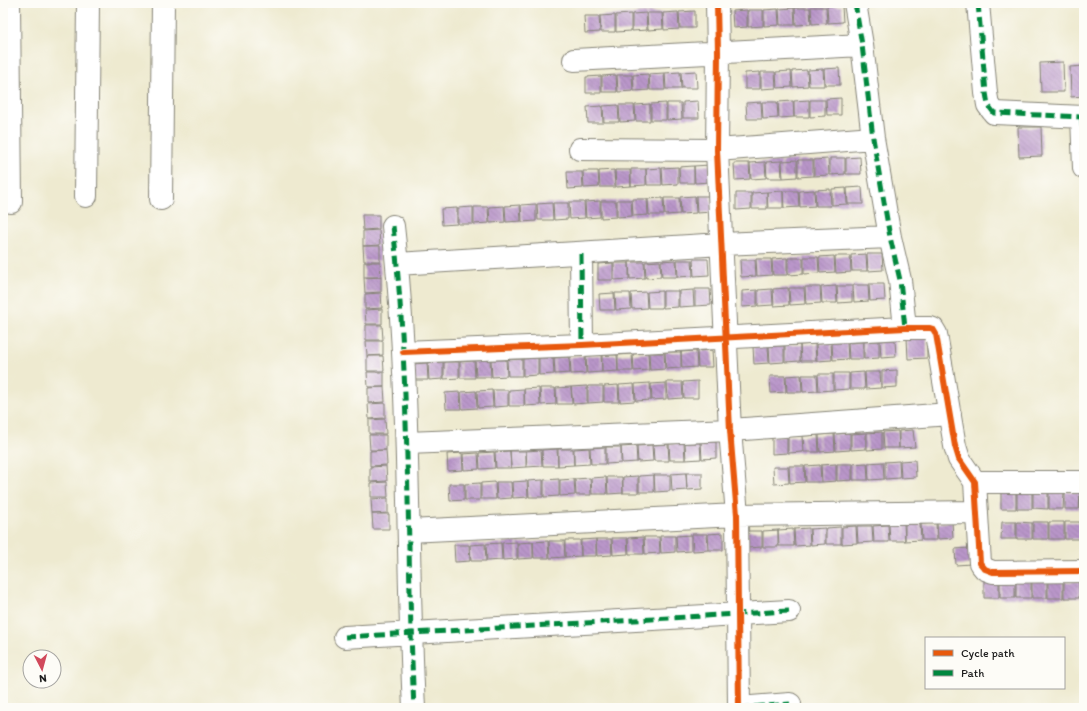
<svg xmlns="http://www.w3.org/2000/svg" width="1087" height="711" font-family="Itim,sans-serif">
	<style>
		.building { fill: url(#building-back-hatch) }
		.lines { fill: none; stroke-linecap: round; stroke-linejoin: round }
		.minor-casing { stroke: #858376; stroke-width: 24 }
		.minor { stroke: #fff; stroke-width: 22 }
		.quiet { stroke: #00873e; stroke-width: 5; stroke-dasharray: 10 5; stroke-linecap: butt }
		.cycleway-casing { stroke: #fdfcf7; stroke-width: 8 }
		.cycleway { stroke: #e8590c; stroke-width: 6 }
	</style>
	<defs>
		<pattern id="building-back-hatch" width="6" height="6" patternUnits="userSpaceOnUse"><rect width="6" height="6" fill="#ba96ca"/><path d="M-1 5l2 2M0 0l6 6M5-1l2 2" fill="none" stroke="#967aa3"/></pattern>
	</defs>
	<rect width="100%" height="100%" fill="#fdfcf7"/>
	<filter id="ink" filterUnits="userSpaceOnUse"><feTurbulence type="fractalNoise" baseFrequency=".025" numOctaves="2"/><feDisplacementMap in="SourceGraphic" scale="8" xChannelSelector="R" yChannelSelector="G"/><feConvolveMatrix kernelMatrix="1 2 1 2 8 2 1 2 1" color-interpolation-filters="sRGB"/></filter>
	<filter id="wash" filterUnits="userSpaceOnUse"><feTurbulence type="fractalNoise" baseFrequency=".012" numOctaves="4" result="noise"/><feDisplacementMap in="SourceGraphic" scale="16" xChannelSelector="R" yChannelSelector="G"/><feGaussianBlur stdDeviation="0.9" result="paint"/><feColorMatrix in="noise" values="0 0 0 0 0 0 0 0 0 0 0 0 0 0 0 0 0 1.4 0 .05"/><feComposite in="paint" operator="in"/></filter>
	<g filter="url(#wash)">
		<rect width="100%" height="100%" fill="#eeead0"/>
		<g id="blocks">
			<!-- building -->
			<path class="building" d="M827,6H842L843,22L828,23Z
				M811,7H826L827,23L812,24Z
				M794,8L795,25H780L779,9Z
				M795,8H810L811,24L796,25Z
				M778,9L779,25L764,26V10Z
				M747,10V27L733,28L732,11Z
				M748,10H763V26L748,27Z
				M695,11V28H680L679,12Z
				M678,12L679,29L664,30L663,13Z
				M646,13L647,30L632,31V14Z
				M647,13H662L663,29L648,30Z
				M631,14V31L616,32V15Z
				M615,15V32H601L600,16Z
				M584,16H599L600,32L585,33Z
				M1063,62L1064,92H1041L1040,63Z
				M1084,66V96L1071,97L1070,67Z
				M839,68L840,85H825L824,69Z
				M823,69L824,86H809L808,70Z
				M807,70L808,86L793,87L792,71Z
				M696,71L697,88H682L681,72Z
				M791,71L792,87L777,88L776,72Z
				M680,72L681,89H666L665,73Z
				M760,72V89H745V73Z
				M761,72H775L776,88L761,89Z
				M664,73L665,90H650L649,74Z
				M648,74L649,90L634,91L633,75Z
				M616,75L617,92H602V76Z
				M617,75H632L633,91L618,92Z
				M601,76V93H586V77Z
				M841,98V115H827L826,99Z
				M809,100V117H794V101Z
				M810,100H825V116L810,117Z
				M698,101L699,118H683V102Z
				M793,101L794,117L779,118L778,102Z
				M761,102L762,119H747L746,103Z
				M762,102H777L778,118L763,119Z
				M666,103V120H651V104Z
				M667,103H681L682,119L667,120Z
				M650,104V121H636L635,105Z
				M618,105L619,122H604L603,106Z
				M619,105H634L635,121L620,122Z
				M602,106L603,123H588L587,107Z
				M1018,127H1041L1042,156L1019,157Z
				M860,157L861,174H846V158Z
				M830,158H845V174L830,175Z
				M828,159L829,175L814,176V160Z
				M797,160V177L783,178L782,161Z
				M798,160H813V176L798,177Z
				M781,161L782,178H767L766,162Z
				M765,162L766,178L751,179L750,163Z
				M734,163H749L750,179L735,180Z
				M710,165V182L695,183L694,166Z
				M694,166V183H680L679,167Z
				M678,167V184L663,185L662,168Z
				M661,168L662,185H647L646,169Z
				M631,169H646V185L631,186Z
				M614,170L615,187H600L599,171Z
				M615,170H630L631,186L616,187Z
				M583,171H598L599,187L584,188Z
				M567,172H582L583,188L568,189Z
				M862,187L863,204H848L847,188Z
				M846,188L847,204L832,205V189Z
				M830,189L831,206H816L815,190Z
				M814,190L815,206L800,207L799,191Z
				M783,191V208H768L767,192Z
				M783,191H798L799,207L784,208Z
				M767,192V209H752V193Z
				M736,193H751V209L736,210Z
				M695,196L696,213L681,214L680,197Z
				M696,196H711L712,212L697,213Z
				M663,198L664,215H649L648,199Z
				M664,198H679L680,214L665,215Z
				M632,199H647L648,215L633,216Z
				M617,200H631L632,216L617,217Z
				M600,201V217L586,218L585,202Z
				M601,201H616V217L601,218Z
				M569,202H584L585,218L570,219Z
				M552,203L553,220H538L537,204Z
				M553,203H568V219L554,220Z
				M536,204V221L522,222L521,205Z
				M520,205L521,221L506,222L505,206Z
				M504,206L505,222L490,223L489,207Z
				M473,207V224H458V208Z
				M474,207H488L489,223L474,224Z
				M457,208V224L442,225L441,209Z
				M362,215H379V229L363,230Z
				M379,230L380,245L363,246V231Z
				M363,246H380V261H364Z
				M866,254L867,271H852L851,255Z
				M867,254H882L883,270L868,271Z
				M834,256L835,272L820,273L819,257Z
				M835,256H850L851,272L836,273Z
				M804,257H818L819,273L804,274Z
				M787,258V275H773L772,259Z
				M788,258H803V274L788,275Z
				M693,259H708L709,275L694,276Z
				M756,259H771L772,275L757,276Z
				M676,260L677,277H662L661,261Z
				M677,260H692L693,276L678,277Z
				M740,260H755L756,276L741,277Z
				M660,261L661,277L646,278L645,262Z
				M364,262H380L381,277H364Z
				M629,262H644L645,278L630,279Z
				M613,263V280H598V264Z
				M614,263H629V279L614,280Z
				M381,277V292L365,293L364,278Z
				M869,284H884L885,300L870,301Z
				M853,285H868L869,301L854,302Z
				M836,286L837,303H822L821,287Z
				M837,286H852V302L838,303Z
				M805,287H820L821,303L806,304Z
				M788,288L789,305L774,306L773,289Z
				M789,288H804L805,304L790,305Z
				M695,289H710L711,305L695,306Z
				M772,289L773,305L758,306V290Z
				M693,290L694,306L679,307V291Z
				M757,290V306L742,307V291Z
				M662,291V308H648L647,292Z
				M663,291H678V307L663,308Z
				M646,292L647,308L632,309L631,293Z
				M381,293L382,308L365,309V294Z
				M614,293L615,310H600L599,294Z
				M615,293H630L631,309L616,310Z
				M382,309V324H366L365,310Z
				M366,325H382L383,340H366Z
				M927,337V358L908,359L907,338Z
				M895,340L896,357L881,358L880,341Z
				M366,341H383V355L367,356Z
				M879,341V358L864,359V342Z
				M863,342V359H849L848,343Z
				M831,343L832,360L817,361L816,344Z
				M832,343H847L848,359L833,360Z
				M815,344L816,361H801L800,345Z
				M785,345H800V361L785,362Z
				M768,346L769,363L754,364L753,347Z
				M769,346H784V362L770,363Z
				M712,350L713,367H698L697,351Z
				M696,351L697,367L682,368L681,352Z
				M665,352H681V368L666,369Z
				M648,353L649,370L634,371L633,354Z
				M649,353H664L665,369L650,370Z
				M632,354L633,371H618V355Z
				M601,355L602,372L587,373L586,356Z
				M602,355H617L618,371L602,372Z
				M367,356H383L384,371H367Z
				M585,356L586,373L571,374L570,357Z
				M569,357L570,373L555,374L554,358Z
				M538,358V375L523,376V359Z
				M539,358H553L554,374L539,375Z
				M522,359V376H508L507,360Z
				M490,360L491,377H476L475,361Z
				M491,360H506L507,376L492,377Z
				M474,361L475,378H460V362Z
				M443,362V379L429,380L428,363Z
				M444,362H459V378L444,379Z
				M427,363L428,380H413L412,364Z
				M897,370V387L882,388V371Z
				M367,372H384V387H368Z
				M864,372L865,389H850V373Z
				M865,372H880L881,388L866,389Z
				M834,373H849V389L834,390Z
				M818,374H833V390L819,391Z
				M801,375L802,392H787L786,376Z
				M802,375H817L818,391L803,392Z
				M770,376H785L786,392L771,393Z
				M698,381V398H684L683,382Z
				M667,382H682L683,398L668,399Z
				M650,383L651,400L636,401L635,384Z
				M666,383V399L652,400L651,384Z
				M634,384L635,401L620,402L619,385Z
				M618,385L619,402H604V386Z
				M587,386V403L573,404L571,387Z
				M588,386H603V402L588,403Z
				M384,387L385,402L368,403V388Z
				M571,387L572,404H557L556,388Z
				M539,388L540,405L525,406L524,389Z
				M540,388H555L556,404L541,405Z
				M524,389V406H509V390Z
				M492,390L493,407L478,408L477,391Z
				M493,390H508V406L494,407Z
				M476,391L477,408L462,409L461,392Z
				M460,392L461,409H446L445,393Z
				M385,403V418L369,419L368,404Z
				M385,419L386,434H369V420Z
				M913,430L915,447L899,448V431Z
				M898,431L899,448H884L883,432Z
				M882,432V449L867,450V433Z
				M850,433V450L836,451L835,434Z
				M866,433V449L851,450V434Z
				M834,434L835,451L820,452L819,435Z
				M369,435H386V450H370Z
				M818,435L819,452H804L803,436Z
				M787,436V453L772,454V437Z
				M788,436H802L803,452L788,453Z
				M701,442H716V458L702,459Z
				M684,443L685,460H670L669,444Z
				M685,443H700L701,459L686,460Z
				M668,444L669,461H654L653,445Z
				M652,445L653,461L638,462L637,446Z
				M636,446L637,462L622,463L621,447Z
				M605,447V464H591L590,448Z
				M606,447H621V463L606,464Z
				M589,448L590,464L574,465V449Z
				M557,449L558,466H543L542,450Z
				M558,449H573L574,465L558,466Z
				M386,450L387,465L370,466V451Z
				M541,450L542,466L527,467L526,451Z
				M510,451L511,468H496L495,452Z
				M510,451H526V467L511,468Z
				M494,452L495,468L480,469L479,453Z
				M462,453L463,470L448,471L447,454Z
				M478,453L479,469L464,470L463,454Z
				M915,460L916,477L901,478L900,461Z
				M899,461L900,478L885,479V462Z
				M883,462L884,479L869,480L868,463Z
				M867,463L868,480H853V464Z
				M836,464V481L822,482L821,465Z
				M837,464H852V480L837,481Z
				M820,465L821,482H806L805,466Z
				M386,466L387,481L370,482V467Z
				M789,466H804L805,482L790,483Z
				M773,467H788L789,483L774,484Z
				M686,473L687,490L672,491L671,474Z
				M686,473H702V489L687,490Z
				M654,475H670V491L655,492Z
				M654,475V492H639V476Z
				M638,476V493H623V477Z
				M606,477L607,494H592L591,478Z
				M607,477H622L623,493L608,494Z
				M590,478L591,495H576L575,479Z
				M559,479V496L544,497V480Z
				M574,479L575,495L560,496V480Z
				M543,480V497H529L528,481Z
				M527,481L528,497L513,498L512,482Z
				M387,482L388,497H371V483Z
				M495,482L496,499H481V483Z
				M496,482H511L512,498L497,499Z
				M480,483V500H465V484Z
				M449,484H464V500L450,501Z
				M1001,492H1016V509H1001Z
				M1017,492H1032V509H1017Z
				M1033,492H1048V509L1033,508Z
				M1049,492H1064L1063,509H1049Z
				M1065,492H1080L1079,509H1065Z
				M1080,492H1084V509H1080Z
				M388,498V513L372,514L371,499Z
				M372,514H389V529H373Z
				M952,522L953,538L938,539L937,523Z
				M1002,522H1016V539H1001Z
				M1017,522L1032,523V539H1017Z
				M1033,522H1048V539H1033Z
				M1049,522H1064V539H1049Z
				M1065,522H1080V539H1065Z
				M1081,522H1084V539H1081Z
				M936,523L937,540H922L921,524Z
				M904,524L905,541H890L889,525Z
				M905,524H920L921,540L905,541Z
				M888,525L889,542H874L873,526Z
				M856,526L857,543L842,544V527Z
				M857,526H872L873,542L858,543Z
				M841,527V544H826V528Z
				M809,528L810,545L795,546L794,529Z
				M825,528V544L811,545L810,529Z
				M793,529L794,546H779L778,530Z
				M778,530V547H763V531Z
				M747,531H762V547L747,548Z
				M723,533V550H709L708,534Z
				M692,534H707L708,550L693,551Z
				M691,535V551L677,552L676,536Z
				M660,536H675V552L661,553Z
				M643,537L644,554H629L628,538Z
				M644,537H659L660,553L645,554Z
				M612,538H627L628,554L613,555Z
				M596,539H611L612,555L597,556Z
				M596,539V556H581V540Z
				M565,540H580L581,556L565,557Z
				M548,541L549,558H534L533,542Z
				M549,541H564L565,557L550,558Z
				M517,542V559L503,560L502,543Z
				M533,542V558L518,559V543Z
				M501,543L502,560L487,561L486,544Z
				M485,544L486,561H471L470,545Z
				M454,545H469L470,561L455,562Z
				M970,548L971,564L956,565L955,549Z
				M984,581H999V598H984Z
				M1000,581H1015V598H1000Z
				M1016,581H1031V598H1016Z
				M1032,581H1047V598H1032Z
				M1063,581V598H1048V582Z
				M1079,581V598H1064V582Z
				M1079,582H1084V598H1080Z"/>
		</g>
	</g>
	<g filter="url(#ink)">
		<use href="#blocks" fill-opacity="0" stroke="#858376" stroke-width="1"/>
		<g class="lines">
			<!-- minor casing -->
			<g class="minor-casing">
				<path id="minor" d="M9,3L11,202
					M717,3L718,52L717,150L730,430L737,515L739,708
					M855,3L862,45L873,138L890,237L900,280L905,328
					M978,3L986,93L988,105L994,113L1084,117
					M574,60L862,45
					M1082,117L1084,168
					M580,149L717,150L873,138
					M86,196L88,3
					M161,199L163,3
					M393,226C411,386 406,547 414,708
					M581,254L582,345
					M397,264L722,244L890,237
					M403,352L582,345L905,328H930L933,329L936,334L955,446L959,459L975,482L980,563L985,569L993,572L1084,571
					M407,443L730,430L950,414
					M975,482H1084
					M409,531L737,515L977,512
					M345,637L789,611
					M739,708L790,704"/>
			</g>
			<!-- minor -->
			<use href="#minor" class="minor"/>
			<!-- quiet -->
			<path class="quiet" d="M855,3L862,45L873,138L890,237L900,280L905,328H908
				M978,3L986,93L988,105L994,113L1084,117
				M1082,117L1084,168
				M393,226C411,386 406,547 414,708
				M581,254L582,345
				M345,637L789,611
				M739,708L790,704"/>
			<!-- cycleway casing -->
			<g class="cycleway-casing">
				<path id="cycleway" d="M717,3L718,52L717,150L730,430L737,515L739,708
					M403,352L582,345L905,328H930L933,329L936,334L955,446L959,459L975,482L980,563L985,569L993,572L1084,571"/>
			</g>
			<!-- cycleway -->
			<use href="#cycleway" class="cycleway"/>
		</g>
	</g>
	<!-- margin -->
	<rect width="1087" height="711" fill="none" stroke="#fdfcf7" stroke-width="16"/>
	<!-- legend -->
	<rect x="925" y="637" width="140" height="52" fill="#fdfcf7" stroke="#a3a29f"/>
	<rect x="933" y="650" width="20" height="6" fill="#e8590c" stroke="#a3a29f"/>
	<text x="961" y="657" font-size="12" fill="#1c1c1c">Cycle path</text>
	<rect x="933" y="670" width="20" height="6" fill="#00873e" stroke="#a3a29f"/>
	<text x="961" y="677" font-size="12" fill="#1c1c1c">Path</text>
	<!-- north arrow -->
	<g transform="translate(42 669) rotate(174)"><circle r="19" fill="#fdfcf7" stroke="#a3a29f"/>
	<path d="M0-3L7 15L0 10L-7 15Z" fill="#d1495b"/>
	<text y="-6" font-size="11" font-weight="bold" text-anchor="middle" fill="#1c1c1c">N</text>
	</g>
</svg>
